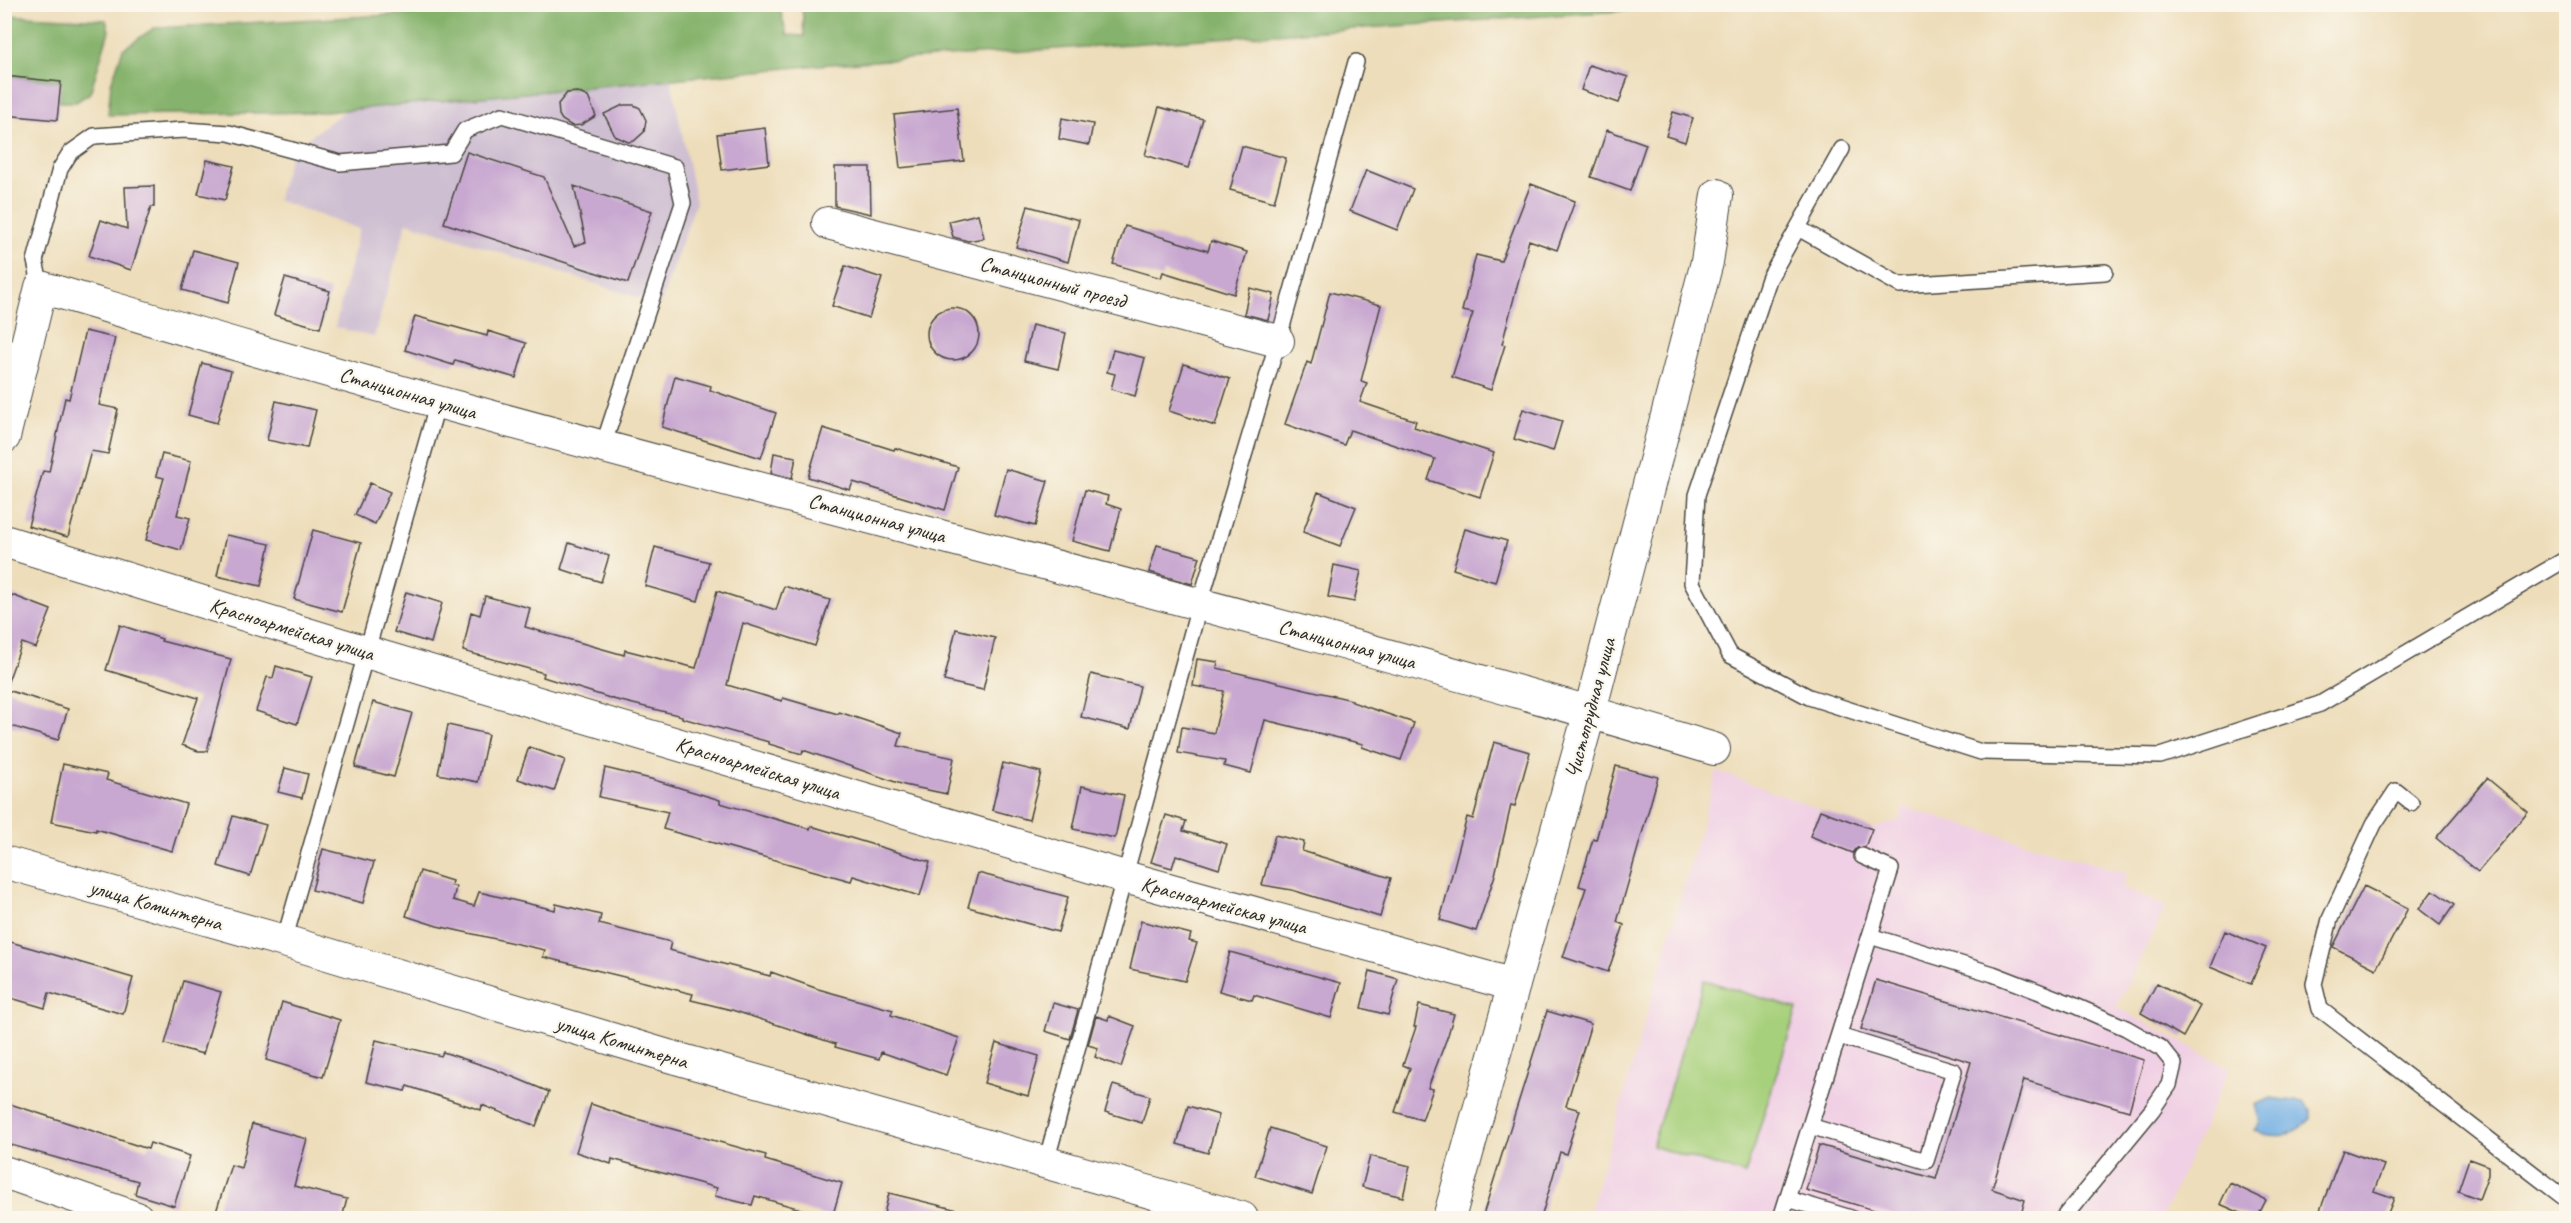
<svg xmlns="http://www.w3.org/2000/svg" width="2571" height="1223" font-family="Caveat,sans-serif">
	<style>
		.built { fill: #f0d0e4 }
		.industrial { fill: #cebed1 }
		.green { fill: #a7d07c; stroke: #697e54; stroke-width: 1.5 }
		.forest { fill: #85b26c; stroke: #586e4c; stroke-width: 1.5 }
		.water { fill: #71aee3; stroke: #4e6c87; stroke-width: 1.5 }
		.building { fill: #c8a7d0 }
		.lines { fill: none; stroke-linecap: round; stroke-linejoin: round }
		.service-casing { stroke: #484640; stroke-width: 18 }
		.minor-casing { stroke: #484640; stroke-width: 34 }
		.service { stroke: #fff; stroke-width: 15 }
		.minor { stroke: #fff; stroke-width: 32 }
		.labels { text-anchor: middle; stroke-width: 4.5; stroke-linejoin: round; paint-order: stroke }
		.street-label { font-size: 21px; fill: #2b2b2b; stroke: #fbf7ec }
	</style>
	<rect width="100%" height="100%" fill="#fbf7ec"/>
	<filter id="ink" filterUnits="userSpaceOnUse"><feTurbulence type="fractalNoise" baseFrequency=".0167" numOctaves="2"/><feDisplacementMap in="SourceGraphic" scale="12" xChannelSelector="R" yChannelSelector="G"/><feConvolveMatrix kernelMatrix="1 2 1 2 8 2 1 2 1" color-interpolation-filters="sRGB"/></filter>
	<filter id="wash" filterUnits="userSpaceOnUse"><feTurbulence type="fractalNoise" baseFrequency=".008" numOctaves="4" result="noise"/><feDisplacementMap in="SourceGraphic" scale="24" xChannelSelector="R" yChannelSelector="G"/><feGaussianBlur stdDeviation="1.35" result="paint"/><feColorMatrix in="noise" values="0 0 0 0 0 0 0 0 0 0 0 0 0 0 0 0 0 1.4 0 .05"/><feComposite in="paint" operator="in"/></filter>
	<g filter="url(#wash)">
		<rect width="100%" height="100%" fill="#edddba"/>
		<!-- built -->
		<path class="built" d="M1717,771L1872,829L1900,820L1903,807L2127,873L2122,887L2166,907L2116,1007L2230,1068L2162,1218H1588Z"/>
		<!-- industrial -->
		<path class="industrial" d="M671,79L696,202L660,305L407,222L374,337L335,327L359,229L277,200L292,150L346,110Z"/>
		<!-- green -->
		<path class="green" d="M1704,980L1797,1009L1745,1174L1652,1146Z"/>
		<!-- forest -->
		<path class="forest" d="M532,4L779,5L787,35L804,36L802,5H1709L830,64L326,112L108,115L111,84L123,49L154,28L478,10Z
			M4,15L106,20L109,31L90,93L76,102H59L60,82L5,76Z"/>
		<!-- water -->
		<path class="water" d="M2270,1098L2303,1102L2311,1111V1119C2292,1136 2280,1140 2254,1131L2260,1122L2255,1105Z"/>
		<g id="blocks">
			<!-- building -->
			<path class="building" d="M1589,65L1628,77L1619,103L1581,90Z
				M4,76L61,82L57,120L4,115Z
				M577,92L588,97L596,116L581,125L572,126L562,120L559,115L558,104L567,93Z
				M623,105H634L640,108L646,120L644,132L634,141L628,142L615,136L604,114Z
				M1159,107L1203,119L1188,168L1145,155Z
				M957,108L964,161L900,168L894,115Z
				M1673,112L1693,118L1685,142L1666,136Z
				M1062,118L1093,124L1089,145L1059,139Z
				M765,128L769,164L722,170L717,134Z
				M1607,130L1646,144L1630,191L1591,177Z
				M1242,146L1286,158L1274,202L1230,190Z
				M467,152L544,177L574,246L586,242L574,186L652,211L628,283L444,223Z
				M207,160L234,166L225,200L198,194Z
				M835,167H870L871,214L835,206Z
				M1366,170L1413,189L1397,230L1350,211Z
				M1531,184L1575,201L1557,250L1529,240L1502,344L1505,345L1491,390L1452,377L1473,313L1462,311L1476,255L1501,261Z
				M154,186V207H151L131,270L89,256L101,220L127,229L125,187Z
				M1028,206L1079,220L1068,262L1016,247Z
				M978,214L984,238L968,241L953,237L949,221Z
				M1125,226L1208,251L1211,241L1247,252L1234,294L1163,272L1161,278L1113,264Z
				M193,250L239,262L228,303L182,290Z
				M845,266L882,278L869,318L832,306Z
				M285,278L330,291L320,328L274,315Z
				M1250,288L1274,294L1268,320L1244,314Z
				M1330,292L1381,305L1361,381L1367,383L1360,402L1416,421L1414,427L1494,453L1480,497L1428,480L1435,459L1350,430L1344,445L1285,424L1307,362L1311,364Z
				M927 334a26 26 0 1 1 52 0a26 26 0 1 1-52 0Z
				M415,316L487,336L488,331L526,343L516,378L455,360L453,365L405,350Z
				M1032,325L1066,333L1058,369L1024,361Z
				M85,331L115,338L99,405L118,409L108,454L91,451L68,537L28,526L43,471L49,472L65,398L69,399Z
				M1113,350L1145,358L1135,396L1111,389L1115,374L1107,372Z
				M202,363L231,371L217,423L188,415Z
				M1184,364L1230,379L1215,426L1169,411Z
				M675,376L711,386L710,390L776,413L761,458L662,427Z
				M276,401L316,410L307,448L267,440Z
				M1523,409L1562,421L1553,451L1514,439Z
				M823,428L894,450L895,448L958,467L945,510L853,482L850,490L808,477Z
				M774,453L796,457L792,478L771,473Z
				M162,454L191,461L177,515L190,518L181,550L146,540L164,478L156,476Z
				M1006,469L1048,481L1035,526L994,515Z
				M370,483L390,492L375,524L355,515Z
				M1085,490L1108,496L1106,504L1121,509L1110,551L1072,541Z
				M1318,492L1356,507L1340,546L1303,532Z
				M1465,529L1507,541L1495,582L1453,569Z
				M313,530L361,543L342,612L294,599Z
				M226,535L270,544L261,586L217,576Z
				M569,543L609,556L601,582L561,569Z
				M1157,545L1200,557L1192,584L1149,572Z
				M655,547L709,562L698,601L645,586Z
				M1334,565L1361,571L1354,602L1328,597Z
				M784,586L830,600L815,646L743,623L727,685L782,701L783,698L838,714L839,712L902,733L898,746L954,758L947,794L904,785L803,750L802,754L769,744V742L682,718V716L613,699L543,677L544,673L463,651L471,612L480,615L485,596L530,608L525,627L624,655L625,650L696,668L717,591L776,610Z
				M406,592L442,603L431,643L394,632Z
				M12,595L51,610L36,648L22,643L7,684L4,683V616Z
				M120,625L162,639L161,641L231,659L207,751H198L182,745L198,698L106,670Z
				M956,629L995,638L983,690L944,681Z
				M1197,659L1218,662L1217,668L1352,700V702L1414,723L1401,760L1362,747L1363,744L1265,720L1251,773L1224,766L1225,761L1178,753L1182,727L1214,733L1224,691L1193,686Z
				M276,666L312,677L297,724L256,711L267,677L273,678Z
				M1091,674L1140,686L1130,729L1081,717Z
				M4,689L68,709L58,740L4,724Z
				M373,702L412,713L394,777L355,767Z
				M448,725L488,734L478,782L438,774Z
				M1494,742L1530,752L1515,806L1511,805L1495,875L1476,931L1440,920L1467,817L1473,819Z
				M529,747L565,760L554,791L518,779Z
				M1003,763L1041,772L1029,820L992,810Z
				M63,764L108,774L106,780L186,804L172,851L96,829V831L51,822Z
				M1616,766L1658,777L1617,922L1624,925L1608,972L1563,957L1586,888L1579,886L1593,839L1596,840Z
				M285,768L308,774L302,798L278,792Z
				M605,768L651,779L720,800V803L810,829L811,826L930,862L920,896L853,876L851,881L663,829L668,812L599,797Z
				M2487,778L2528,812L2478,872L2436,838Z
				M1082,786L1124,795L1115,838L1073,829Z
				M1820,810L1872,829L1865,847L1857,848L1853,853L1810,836Z
				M1166,815L1186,821L1183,831L1227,844L1219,869L1176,855L1172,868L1151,862Z
				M233,816L266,825L250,876L218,866Z
				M1275,835L1304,842L1302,851L1391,878L1380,917L1292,890L1262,885Z
				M323,849L374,862L363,903L312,890Z
				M420,871L452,881L451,885L456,887L453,900L474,906L479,892L555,910L556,904L601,915L599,924L671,942L669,950L770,976L771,972L818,989L893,1010L891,1015L959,1038L946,1075L881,1052L879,1059L835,1047L836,1044L732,1010L691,1000L693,994L543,957L545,950L437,926L406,916Z
				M978,873L1068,897L1058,932L968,907Z
				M2364,886L2408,908L2376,969L2333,947Z
				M2433,890L2454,905L2440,925L2419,909Z
				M1141,921L1191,934L1189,941L1197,943L1185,981L1130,969Z
				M2225,931L2266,948L2251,984L2210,967Z
				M4,940L133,978L123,1014L49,993L45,1008L4,996Z
				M1230,952L1341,983L1331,1018L1254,995L1252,1000L1219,991Z
				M1370,971L1398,979L1388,1015L1361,1008Z
				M1876,980L2144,1060L2129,1111L2024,1080L1992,1189L2025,1200L2020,1218H1901L1806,1190L1819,1145L1936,1179L1971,1062L1861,1029Z
				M183,981L221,992L203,1054L165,1044Z
				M2157,983L2200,1006L2183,1037L2141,1013Z
				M282,1002L340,1020L323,1077L266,1060Z
				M1053,1003L1078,1010L1070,1039L1045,1031Z
				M1419,1005L1454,1014L1448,1035L1428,1088L1433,1089L1422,1120L1395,1112L1410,1068L1403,1065L1416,1027H1414Z
				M1547,1011L1591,1024L1566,1106L1580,1110L1566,1154L1560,1152L1541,1218H1482Z
				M1096,1016L1108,1020L1109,1016L1135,1026L1121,1067L1095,1057L1098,1048L1088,1045Z
				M376,1040L441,1056L443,1052L494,1069L549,1092L536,1126L482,1105L481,1110L407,1086L405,1091L366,1082Z
				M996,1043L1039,1056L1028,1096L984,1083Z
				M1113,1085L1150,1096L1142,1123L1105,1112Z
				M4,1102L148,1149L150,1143L190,1156L174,1206L135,1194L138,1181L4,1143Z
				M591,1104L626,1116L766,1155L765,1160L842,1183L832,1218L755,1196L752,1205L715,1196L717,1188L612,1159L611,1164L576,1152Z
				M1188,1106L1219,1115L1208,1153L1177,1144Z
				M252,1124L307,1139L294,1186L347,1199L342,1218H228L215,1215L231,1165L241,1168Z
				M1270,1128L1327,1146L1312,1194L1255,1176Z
				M2343,1150L2384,1165L2374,1191L2394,1198L2386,1218H2317Z
				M1370,1156L1410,1166L1403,1197L1362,1187Z
				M2469,1159L2488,1166V1175L2479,1199L2458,1191Z
				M2230,1183L2266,1200L2257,1218H2252L2220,1204Z
				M889,1193L962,1211L961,1218H883Z"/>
		</g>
	</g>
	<g filter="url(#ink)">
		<use href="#blocks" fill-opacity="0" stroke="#484640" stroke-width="1.5"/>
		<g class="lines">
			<!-- service casing -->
			<g class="service-casing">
				<path id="service" d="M1842,149L1769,279L1697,495L1692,583L1730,655L1809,697L1981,752L2160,756L2320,704L2566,559
					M1798,228L1900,285L2105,272
					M41,287L35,261L60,169L70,153L94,136L184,130L229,133L340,163L451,153L465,130L502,115L675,167L683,203L603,446
					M2411,803L2396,791L2374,824L2330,919L2314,984L2320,1009L2566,1199
					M1870,936L1993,974L2071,1004L2126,1028L2161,1048L2174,1064L2169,1085L2152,1110L2063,1218
					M284,941L438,402
					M1810,1126L1926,1161L1954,1071L1839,1036
					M1046,1162L1200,603L1278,341L1356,62
					M1788,1199L1851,1218
					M1781,1218L1891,869L1862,856"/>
			</g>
			<!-- minor casing -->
			<g class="minor-casing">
				<path id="minor" d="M828,223L1278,341
					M4,437L41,287C180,328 320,370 460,408C878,523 1299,624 1714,749
					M4,541L366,652L1125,877L1514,985
					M4,862L284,941L665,1055L1242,1218
					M4,1172L137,1218
					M1449,1218L1590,711L1707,262L1717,195"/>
			</g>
			<!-- service -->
			<use href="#service" class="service"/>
			<!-- minor -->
			<use href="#minor" class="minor"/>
		</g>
	</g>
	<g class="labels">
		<!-- street labels -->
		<g class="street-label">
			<text transform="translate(1053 282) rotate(15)" y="7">Станционный проезд</text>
			<text transform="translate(408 393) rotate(16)" y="7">Станционная улица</text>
			<text transform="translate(877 518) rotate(15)" y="7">Станционная улица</text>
			<text transform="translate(292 629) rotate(17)" y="7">Красноармейская улица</text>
			<text transform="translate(1347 644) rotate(15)" y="7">Станционная улица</text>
			<text transform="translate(1590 708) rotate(-75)" y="7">Чистопрудная улица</text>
			<text transform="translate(758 768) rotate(17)" y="7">Красноармейская улица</text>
			<text transform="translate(156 905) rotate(16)" y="7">улица Коминтерна</text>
			<text transform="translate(1224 905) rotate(15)" y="7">Красноармейская улица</text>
			<text transform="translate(622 1042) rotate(17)" y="7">улица Коминтерна</text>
		</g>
	</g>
	<!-- margin -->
	<rect width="2571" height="1223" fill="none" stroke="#fbf7ec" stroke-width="24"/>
</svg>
